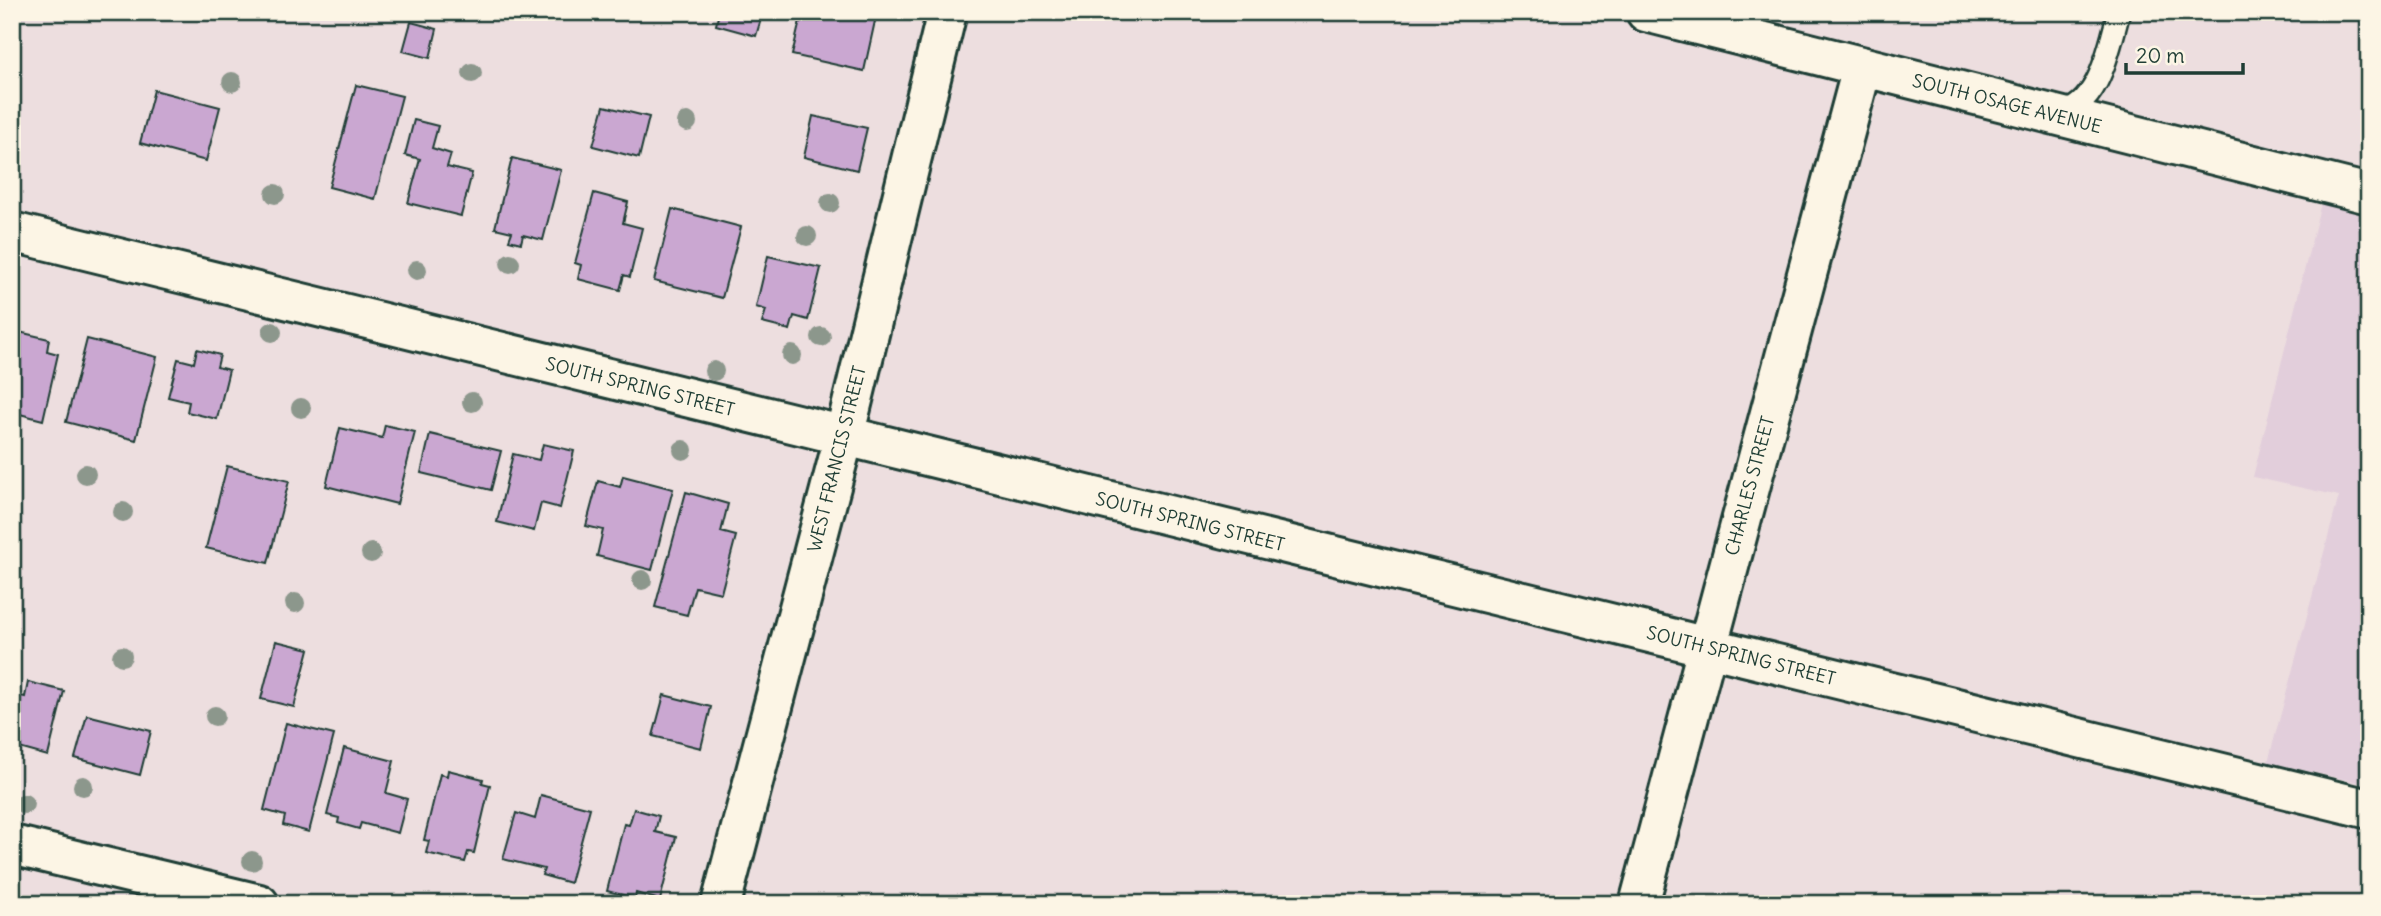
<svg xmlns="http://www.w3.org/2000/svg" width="2381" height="916" font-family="Delius,sans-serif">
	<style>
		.built { fill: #e2cedb }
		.building { fill: #caa7d1; stroke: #1f3d34; stroke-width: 2 }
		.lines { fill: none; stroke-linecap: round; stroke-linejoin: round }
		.service-casing { stroke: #1f3d34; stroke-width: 26 }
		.minor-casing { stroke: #1f3d34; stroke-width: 44 }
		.service { stroke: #fcf5e5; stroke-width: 21 }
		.minor { stroke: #fcf5e5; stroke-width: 38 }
		.tree { fill: #8c978c }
		.labels { text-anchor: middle; stroke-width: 5; stroke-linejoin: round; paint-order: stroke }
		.street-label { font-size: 18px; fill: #1f3d34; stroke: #fcf5e5 }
	</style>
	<rect width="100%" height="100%" fill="#eddedf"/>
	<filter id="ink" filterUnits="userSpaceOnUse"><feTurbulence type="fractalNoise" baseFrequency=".0143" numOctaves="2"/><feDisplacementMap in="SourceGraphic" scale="14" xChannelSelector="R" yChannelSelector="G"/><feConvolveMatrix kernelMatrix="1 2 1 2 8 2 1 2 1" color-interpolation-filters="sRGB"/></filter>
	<g filter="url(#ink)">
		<!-- built -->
		<path class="built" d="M2322,199L2369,211V785L2268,762L2339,496L2253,477Z"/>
		<!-- building -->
		<path class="building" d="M719,12H763L756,36L716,25Z
			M802,12H877L864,71L792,55Z
			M411,22L437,29L430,58L403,51Z
			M356,85L402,96L375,199L329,187Z
			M154,90L220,107L206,161L140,143Z
			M604,106L649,117L639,158L593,146Z
			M813,116L867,128L857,170L804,157Z
			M414,120L438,126L432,148L451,154L447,167L472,173L461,216L408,203L420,159L405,155Z
			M512,158L561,170L543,240L523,235L521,243L509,240L512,232L495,228Z
			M594,193L628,202L623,223L642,228L630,277L624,275L620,290L578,279L581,265L575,263Z
			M672,209L741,227L722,298L654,281Z
			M768,256L821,268L808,320L794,316L790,330L762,323L766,310L756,307Z
			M19,332L49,339L47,351L58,354L43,420L12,412L15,396L12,395V343L16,344Z
			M87,339L157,357L136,440L66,422Z
			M197,349L220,355L217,367L229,370L217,419L187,412L189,402L168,397L178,359L194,363Z
			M385,425L415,432L397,504L326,486L340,428L382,438Z
			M430,434L501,451L491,490L421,473Z
			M543,444L574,451L560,508L541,503L534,531L497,522L513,454L539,460Z
			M227,466L289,481L268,563L206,548Z
			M623,476L673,489L652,570L597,556L603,530L586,526L598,481L620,487Z
			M686,492L728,504L721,532L736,536L721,593L695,587L687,615L655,607Z
			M276,641L309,649L294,707L261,699Z
			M28,682L64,691L48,756L12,746V694L25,697Z
			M664,695L711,707L701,748L653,736Z
			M87,715L151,731L140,775L75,758Z
			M286,723L334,735L309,832L283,825L285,816L264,810Z
			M344,748L394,761L386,793L407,799L398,833L361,823L359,829L338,823L339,818L327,815Z
			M448,770L483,779L482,783L490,785L474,853L468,852L465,862L426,853L429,841L424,840L440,774L447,776Z
			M541,795L590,808L570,883L542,875L544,869L503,859L516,813L535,819Z
			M634,809L659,816L655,832L676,837L660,900L636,893L635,898L607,891L624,824L629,825Z"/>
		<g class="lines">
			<!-- service casing -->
			<g class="service-casing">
				<path id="service" d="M2058,114C2100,107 2109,47 2119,12"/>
			</g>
			<!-- minor casing -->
			<g class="minor-casing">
				<path id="minor" d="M1646,12L2369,194
					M12,232L2369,809
					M12,845L259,904
					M721,904L844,437L947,12
					M1639,904L1862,68"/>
			</g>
			<!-- service -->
			<use href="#service" class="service"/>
			<!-- minor -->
			<use href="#minor" class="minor"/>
		</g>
		<!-- trees -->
		<g class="tree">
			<circle cx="472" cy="73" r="10"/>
			<circle cx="232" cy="82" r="10"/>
			<circle cx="687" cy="122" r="10"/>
			<circle cx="275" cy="194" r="10"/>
			<circle cx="830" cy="203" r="10"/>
			<circle cx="807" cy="236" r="10"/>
			<circle cx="510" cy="263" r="10"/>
			<circle cx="417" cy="270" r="10"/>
			<circle cx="272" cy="332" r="10"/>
			<circle cx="821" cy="337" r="10"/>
			<circle cx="792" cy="355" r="10"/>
			<circle cx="714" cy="371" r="10"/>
			<circle cx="472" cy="402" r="10"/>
			<circle cx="301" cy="408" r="10"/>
			<circle cx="683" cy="450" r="10"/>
			<circle cx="86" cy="474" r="10"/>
			<circle cx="123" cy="512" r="10"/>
			<circle cx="371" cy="553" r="10"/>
			<circle cx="642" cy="580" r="10"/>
			<circle cx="295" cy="603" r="10"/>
			<circle cx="122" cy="656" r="10"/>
			<circle cx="215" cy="716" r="10"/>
			<circle cx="83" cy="786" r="10"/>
			<circle cx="24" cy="804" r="10"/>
			<circle cx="252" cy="861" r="10"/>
		</g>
	</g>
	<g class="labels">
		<!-- street labels -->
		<g class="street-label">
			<text transform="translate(2007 104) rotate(14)" y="6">SOUTH OSAGE AVENUE</text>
			<text transform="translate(640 387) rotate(14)" y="6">SOUTH SPRING STREET</text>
			<text transform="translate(837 459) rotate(-76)" y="6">WEST FRANCIS STREET</text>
			<text transform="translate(1750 486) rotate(-75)" y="6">CHARLES STREET</text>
			<text transform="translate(1190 522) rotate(14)" y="6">SOUTH SPRING STREET</text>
			<text transform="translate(1741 656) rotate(14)" y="6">SOUTH SPRING STREET</text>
		</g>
	</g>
	<!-- margin -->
	<rect width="2381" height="916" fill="none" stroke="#fcf5e5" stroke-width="42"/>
	<rect x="21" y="21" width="2339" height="874" fill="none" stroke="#1f3d34" stroke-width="2.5" filter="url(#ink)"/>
	<!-- scale -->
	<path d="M2126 63v10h117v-10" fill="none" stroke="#1f3d34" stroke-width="3.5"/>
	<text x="2136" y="63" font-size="21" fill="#1f3d34" stroke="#fcf5e5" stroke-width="5" paint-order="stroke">20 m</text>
</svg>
